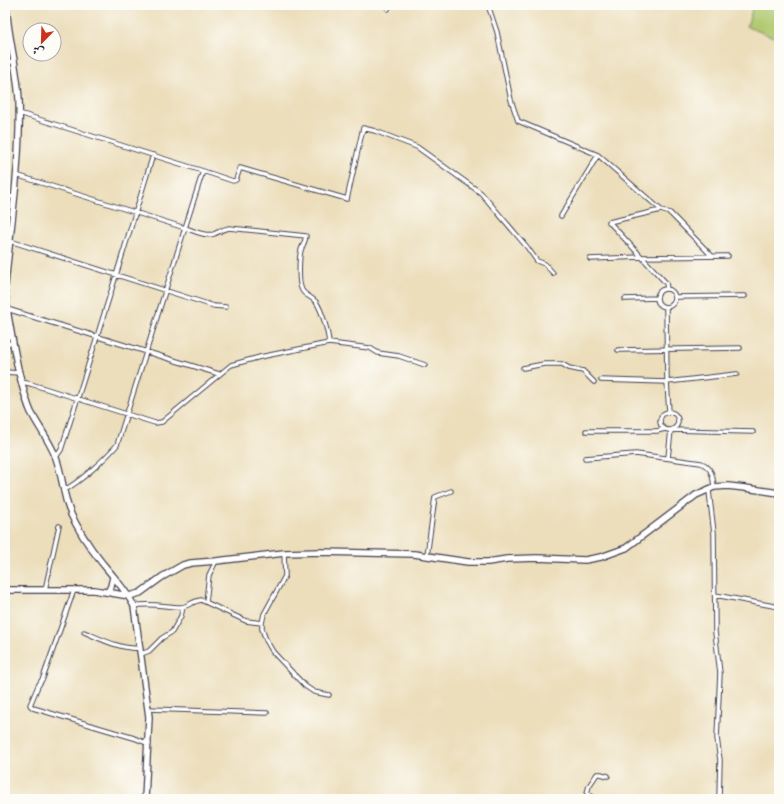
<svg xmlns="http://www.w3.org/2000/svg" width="784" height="804" font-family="'Libre Caslon Text',Amiri,serif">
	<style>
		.green { fill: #aec76c; stroke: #687454 }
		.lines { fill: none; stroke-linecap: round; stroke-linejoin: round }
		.street-casing { stroke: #403e4e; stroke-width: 5.5 }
		.secondary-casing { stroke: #403e4e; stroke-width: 8 }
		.street { stroke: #fff; stroke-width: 3.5 }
		.secondary { stroke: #fff; stroke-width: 5.5 }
	</style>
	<rect width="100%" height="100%" fill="#fdfcf7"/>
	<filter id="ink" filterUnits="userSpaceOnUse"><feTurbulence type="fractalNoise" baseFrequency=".025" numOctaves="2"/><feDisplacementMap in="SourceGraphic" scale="8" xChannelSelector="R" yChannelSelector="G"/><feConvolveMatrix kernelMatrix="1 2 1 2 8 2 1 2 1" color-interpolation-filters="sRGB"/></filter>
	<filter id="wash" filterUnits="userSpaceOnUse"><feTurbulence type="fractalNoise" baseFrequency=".012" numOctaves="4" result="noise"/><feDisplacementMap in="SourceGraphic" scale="16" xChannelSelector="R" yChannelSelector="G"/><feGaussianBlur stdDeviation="0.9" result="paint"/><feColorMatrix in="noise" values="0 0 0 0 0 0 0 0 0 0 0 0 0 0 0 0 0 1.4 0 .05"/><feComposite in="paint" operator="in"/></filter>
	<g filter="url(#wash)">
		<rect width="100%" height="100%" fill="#ecdebb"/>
		<!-- green -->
		<path class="green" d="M753,5H779V39L747,27Z"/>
	</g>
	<g filter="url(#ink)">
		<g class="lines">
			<!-- street casing -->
			<g class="street-casing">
				<path id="street" d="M488,5L497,32L511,100L518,121L598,155L661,210L670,213L711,255
					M388,9L389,5
					M5,61L14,62
					M19,113L203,171L185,228C193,230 205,237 214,234C219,232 223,229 229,228L306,236C305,242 303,245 301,250C299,258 298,283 302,290C304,295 312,297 316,302C322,310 328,332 329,343
					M203,171L233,181L236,180L240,168L347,199L363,128L375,131L417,147L481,193L527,247L537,261L545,264L553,273
					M16,175L185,228L117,445C104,460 81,481 63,491
					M5,196L14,197
					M661,210L609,222L666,283L667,289
					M561,216L598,155
					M10,241L214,306L226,307
					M590,259L641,257L728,256
					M657 298a9 9 0 1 1 18 0a9 9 0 1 1-18 0Z
					M675,297L745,296
					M625,299L657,298
					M666,307L667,382L669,412
					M7,309L219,374
					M5,344L12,343
					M618,350L740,348
					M523,368L544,364H562L569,368L583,371L594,382
					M5,372L19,373
					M601,380L667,382L737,374
					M22,382L31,384L155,423L162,422L231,365L260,357L329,343L370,348L378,353L399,356L425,365
					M660 421a9 9 0 1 1 18 0a9 9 0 1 1-18 0Z
					M586,431H657L665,429
					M56,457L61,450C93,352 123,253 153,155
					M585,458L636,454L701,463C712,467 713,477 714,487
					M668,458L671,430L753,432
					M709,491L714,533L715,632L720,673L717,738L720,760L719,799
					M284,553L285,576L264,614L262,623V629L266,640L273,652L305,686L314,692L329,695
					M427,556L435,497L451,491
					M45,590L59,526
					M74,590L43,678L38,686L30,705L33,708L134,738L149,744
					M715,595L779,607
					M206,602L209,575L216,561
					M134,606C150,602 165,607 181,607C187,607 193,601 201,600L246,621L262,623
					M84,632C101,639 122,650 140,648
					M141,654L149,651L162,638L172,632L181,616L183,607
					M148,709L267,713
					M596,799L587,793L589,786L597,774H601L608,776"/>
			</g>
			<!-- secondary casing -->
			<g class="secondary-casing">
				<path id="secondary" d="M5,285C11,223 21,161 19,99C17,67 8,37 6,5
					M5,294C8,319 13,344 18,369C22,383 25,399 31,412C39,428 50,441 56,458C64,480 63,503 76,524C86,543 99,560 113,576C121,586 128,594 134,606L149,717L145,799
					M5,590H94L129,596L140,593L162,577L183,565L191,563L216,561L284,553L320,552L414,554L468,562H488L507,559L537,558L585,560L601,557L626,548L696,495L714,487L728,486L745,488L779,493
					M108,592L111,586L113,577"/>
			</g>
			<!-- street -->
			<use href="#street" class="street"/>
			<!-- secondary -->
			<use href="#secondary" class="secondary"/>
		</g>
	</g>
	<!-- margin -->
	<rect width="784" height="804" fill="none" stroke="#fdfcf7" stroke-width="20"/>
	<!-- north arrow -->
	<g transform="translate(42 42) rotate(203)"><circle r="19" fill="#fdfcf7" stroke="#a5a5ac"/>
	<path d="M0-3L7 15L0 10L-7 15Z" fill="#c8321e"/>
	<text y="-6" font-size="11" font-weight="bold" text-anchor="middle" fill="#22223b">ش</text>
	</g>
</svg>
